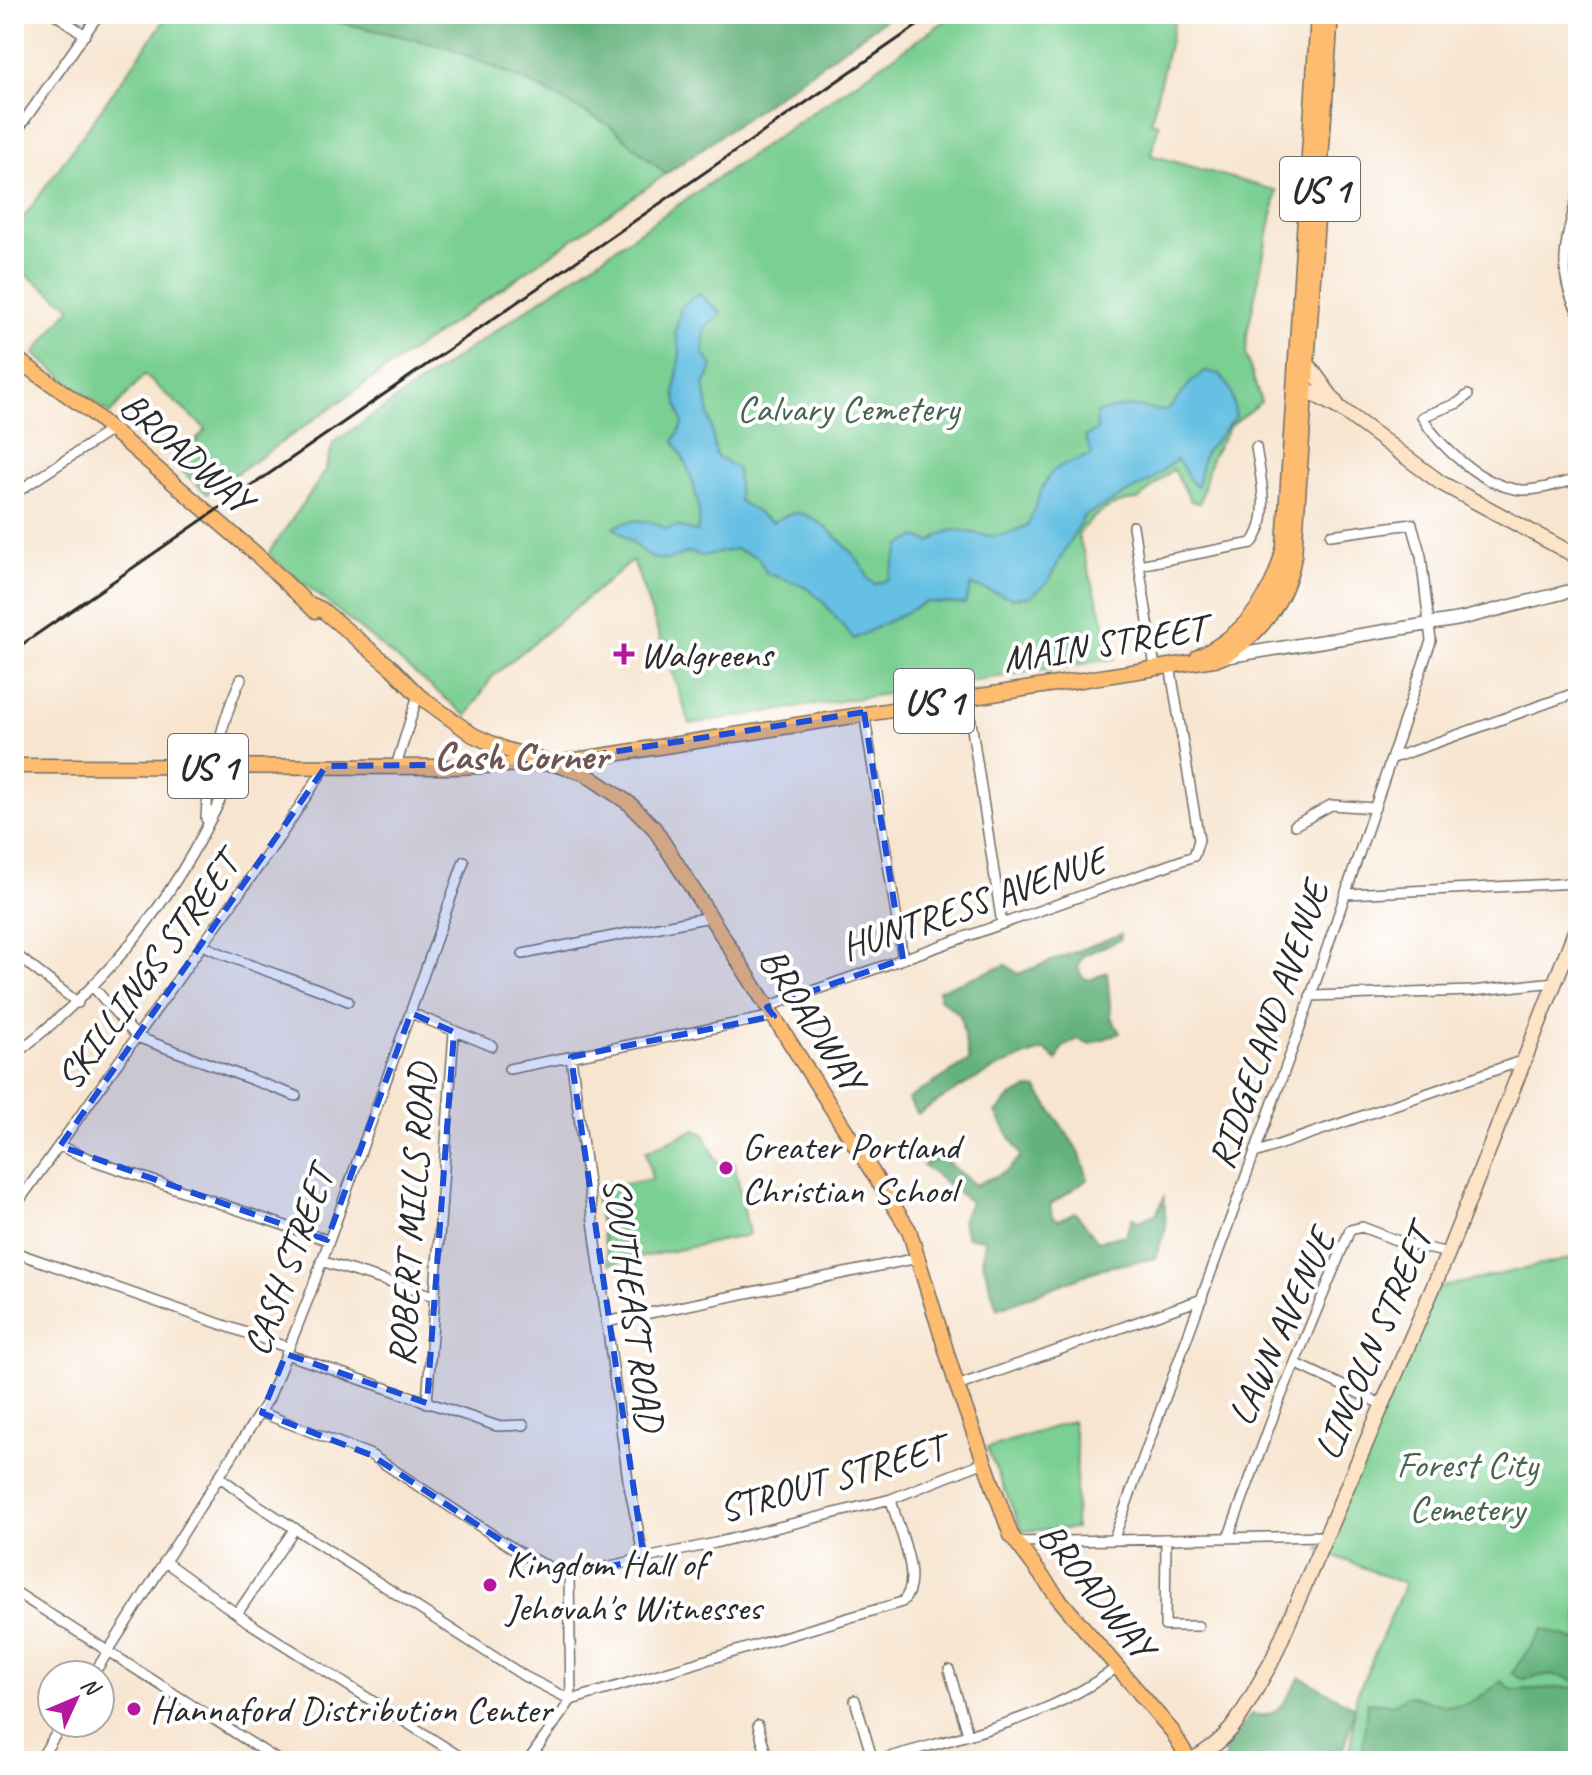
<svg xmlns="http://www.w3.org/2000/svg" width="1592" height="1775" font-family="Caveat,sans-serif">
	<style>
		.green { fill: #7acf92; stroke: #527d5e; stroke-width: 2 }
		.forest { fill: #63b27c; stroke: #476e54; stroke-width: 2 }
		.water { fill: #65c0e3; stroke: #487687; stroke-width: 2 }
		.lines { fill: none; stroke-linecap: round; stroke-linejoin: round }
		.minor-casing { stroke: #726c65; stroke-width: 12 }
		.tertiary-casing { stroke: #726c65; stroke-width: 15 }
		.secondary-casing { stroke: #726c65; stroke-width: 17 }
		.primary-casing { stroke: #726c65; stroke-width: 17 }
		.motorway-casing { stroke: #726c65; stroke-width: 21 }
		.minor { stroke: #fff; stroke-width: 9 }
		.tertiary { stroke: #fff; stroke-width: 12 }
		.secondary { stroke: #fee4c6; stroke-width: 14 }
		.primary { stroke: #fdbc70; stroke-width: 14 }
		.motorway { stroke: #fdbc70; stroke-width: 18 }
		.rail { stroke: #2b2b2b; stroke-width: 3 }
		.marked { fill: #1d4ed8; fill-opacity: 0.2; stroke: #1d4ed8; stroke-width: 6; stroke-dasharray: 16 10; stroke-linejoin: round }
		.poi-dot { fill: #b5179e; stroke: #fff; stroke-width: 3 }
		.labels { text-anchor: middle; stroke-width: 8; stroke-linejoin: round; paint-order: stroke }
		.shield { fill: #fff; stroke: #6b6b6b; stroke-width: 2 }
		.shield-label { font-size: 36px; font-weight: bold; fill: #2b2b2b }
		.park-label { font-size: 38px; fill: #47644f; stroke: #fff }
		.street-label { font-size: 38px; fill: #2b2b2b; stroke: #fff }
		.poi-label { font-size: 38px; fill: #2b2b2b; stroke: #fff; text-anchor: start }
		.neighbourhood-label { font-size: 40px; font-weight: bold; fill: #6e5552; stroke: #fff }
	</style>
	<rect width="100%" height="100%" fill="#fff"/>
	<filter id="ink" filterUnits="userSpaceOnUse"><feTurbulence type="fractalNoise" baseFrequency=".0125" numOctaves="2"/><feDisplacementMap in="SourceGraphic" scale="16" xChannelSelector="R" yChannelSelector="G"/><feConvolveMatrix kernelMatrix="1 2 1 2 8 2 1 2 1" color-interpolation-filters="sRGB"/></filter>
	<filter id="wash" filterUnits="userSpaceOnUse"><feTurbulence type="fractalNoise" baseFrequency=".006" numOctaves="4" result="noise"/><feDisplacementMap in="SourceGraphic" scale="32" xChannelSelector="R" yChannelSelector="G"/><feGaussianBlur stdDeviation="1.8" result="paint"/><feColorMatrix in="noise" values="0 0 0 0 0 0 0 0 0 0 0 0 0 0 0 0 0 1.4 0 .05"/><feComposite in="paint" operator="in"/></filter>
	<g filter="url(#wash)">
		<rect width="100%" height="100%" fill="#f7e5d0"/>
		<!-- green -->
		<path class="green" d="M169,14H304L447,47L529,82L609,125L666,174L207,494L176,465L206,429L144,375L110,414L34,354L71,307L14,266V231Z
			M955,14H1176L1151,122L1159,124L1151,155L1277,191L1247,334L1246,355L1261,402L1230,426L1211,458L1200,503L1191,501L1173,469L1138,500C1113,500 1091,516 1078,535L1115,659L690,724L633,560L492,677L467,716L268,554L325,472L333,443Z
			M694,1130L704,1134L719,1165L734,1162L749,1235L609,1264L594,1190L652,1179L646,1151Z
			M1578,1257V1761H1326L1351,1748L1356,1697L1405,1584L1319,1550L1433,1289Z
			M1072,1421L1077,1449L1075,1528L1022,1531L987,1448Z"/>
		<!-- forest -->
		<path class="forest" d="M304,14H893L666,174L609,125L529,82L447,47Z
			M1121,934V939L1082,956L1078,967L1082,977L1090,980L1107,972L1111,1017L1120,1033L1091,1044L1078,1039L1062,1048L1057,1061L1045,1050C997,1064 959,1087 918,1114L908,1099L969,1061L960,1015L939,998V990L1006,965L1018,974Z
			M1030,1088L1037,1089L1079,1152L1088,1179L1050,1205L1052,1216L1058,1220L1075,1212L1098,1241L1126,1235L1132,1218L1138,1221L1156,1214L1164,1198L1166,1228L1155,1258L1103,1268L997,1309L982,1259L985,1239L967,1237L962,1221L970,1202L923,1165L940,1156L975,1185L1007,1171L1021,1156L996,1113L1009,1098Z
			M1543,1629L1578,1641V1684C1565,1671 1540,1676 1523,1679L1512,1673Z
			M1301,1677L1355,1708L1345,1746L1321,1761H1224L1226,1749L1251,1714C1279,1722 1286,1696 1301,1677Z
			M1501,1681L1512,1690L1578,1687V1759L1388,1761L1363,1751L1367,1702L1393,1704L1409,1695C1455,1710 1462,1713 1501,1681Z"/>
		<!-- water -->
		<path class="water" d="M698,293L722,314L705,328L703,352L713,366L704,385L716,456L737,468L739,501L772,522C779,519 789,513 796,513C818,513 863,559 868,579L875,584L888,580L900,546L916,537L931,542C957,519 969,537 997,536C1007,535 1019,529 1028,525C1035,510 1043,477 1056,469C1066,462 1081,459 1092,455L1085,437L1097,430L1096,413L1127,406L1163,411L1172,406L1191,382L1205,371L1220,374L1231,391L1236,416L1204,454L1197,487C1186,480 1187,468 1176,460L1150,481L1084,516L1047,583L1031,596L1013,598L971,585L965,604L926,602L854,639C819,600 821,587 767,574L758,557L736,549L702,556L689,552L668,560L651,558L614,527C633,518 648,518 666,529L677,526L697,532C705,507 687,462 674,441L683,424L675,394L680,351L675,333L681,307Z"/>
	</g>
	<g filter="url(#ink)">
		<g class="lines">
			<!-- minor casing -->
			<g class="minor-casing">
				<path id="minor" d="M55,14L85,35
					M14,135L99,14
					M1578,194C1567,236 1555,272 1578,312
					M14,377L31,368
					M1468,395L1458,403L1422,417C1440,448 1484,487 1522,490C1539,491 1561,483 1578,479
					M14,494L111,430
					M1133,526L1155,667
					M1139,565L1252,543C1272,519 1260,475 1256,447
					M967,696L1002,924
					M864,712L903,959
					M1393,758L1578,692
					M396,766L418,695
					M206,819C207,780 224,714 241,679
					M1295,825L1331,805L1375,808
					M1347,894L1578,883
					M203,945C249,968 300,980 348,1001
					M14,953L78,1003
					M523,954L710,917
					M94,988L137,1037L296,1096
					M1310,996L1472,991L1555,982
					M767,1007L1194,856L1199,840L1170,665
					M411,1013L492,1046
					M14,1055C120,973 182,889 236,766
					M571,1057L628,1480L644,1559
					M509,1069L774,1016
					M60,1146L95,1161L327,1240
					M1255,1153L1524,1060
					M14,1208L279,838L326,766
					M14,1252L289,1348
					M321,1261L434,1296
					M606,1322L918,1258
					M286,1354L497,1426L524,1425
					M1295,1363L1381,1404
					M957,1386L1202,1299
					M427,1403L454,1032
					M262,1413L371,1455L525,1556L569,1575L715,1543L891,1499L982,1463
					M220,1477L255,1503L524,1676L571,1700L902,1602C925,1580 897,1528 891,1499
					M1114,1538L1300,1028L1431,641L1421,556L1412,524L1331,535
					M1228,1538L1277,1406L1350,1230L1362,1227L1401,1242L1448,1253
					M1166,1539L1165,1626H1198
					M1016,1542L1325,1536
					M164,1561L248,1622L467,1761
					M14,1591L279,1761
					M237,1614L295,1528
					M949,1670L968,1734
					M93,1675L269,1398L312,1289L464,861
					M855,1700L873,1761
					M758,1725L768,1761
					M39,1761L63,1723
					M528,1761L571,1700L569,1575
					M876,1761C959,1736 1047,1721 1117,1667"/>
			</g>
			<!-- tertiary casing -->
			<g class="tertiary-casing">
				<path id="tertiary" d="M1224,657L1460,619L1578,589"/>
			</g>
			<!-- secondary casing -->
			<g class="secondary-casing">
				<path id="secondary" d="M1307,363L1338,406
					M1299,386L1341,409L1441,483L1578,557
					M1190,1761C1238,1736 1244,1707 1271,1663L1448,1253L1578,924"/>
			</g>
			<!-- primary casing -->
			<g class="primary-casing">
				<path id="primary" d="M14,357L91,412L256,554L315,611
					M310,604L321,609L392,668L418,695L473,735L504,749L584,773L630,804L654,828L909,1230L957,1386L1011,1535L1059,1599L1172,1731L1190,1761
					M1198,657C1246,634 1273,597 1284,546L1318,14
					M14,766L455,767L557,763L1220,658C1259,637 1287,600 1294,556L1331,14"/>
			</g>
			<!-- motorway casing -->
			<g class="motorway-casing">
				<path id="motorway" d="M1331,14V16"/>
			</g>
			<!-- minor -->
			<use href="#minor" class="minor"/>
			<!-- tertiary -->
			<use href="#tertiary" class="tertiary"/>
			<!-- secondary -->
			<use href="#secondary" class="secondary"/>
			<!-- primary -->
			<use href="#primary" class="primary"/>
			<!-- motorway -->
			<use href="#motorway" class="motorway"/>
			<!-- rail -->
			<path class="rail" d="M14,650L934,14"/>
		</g>
	</g>
	<!-- marked area -->
	<path class="marked" d="M864,712L903,959L767,1007L774,1016L571,1057L644,1559L569,1575L525,1556L371,1455L262,1413L286,1354L427,1403L454,1032L411,1013L327,1240L60,1146L326,766L537,764Z"/>
	<!-- markers -->
	<g class="poi-dot">
		<path d="M620 642h8v8h8v8h-8v8h-8v-8h-8v-8h8z"/>
		<circle cx="726" cy="1168" r="8"/>
		<circle cx="490" cy="1585" r="8"/>
		<circle cx="134" cy="1709" r="8"/>
	</g>
	<g class="labels">
		<!-- shield labels -->
		<g class="shield">
			<rect x="1280" y="157" width="80" height="64" rx="6"/>
			<rect x="894" y="669" width="80" height="64" rx="6"/>
			<rect x="168" y="734" width="80" height="64" rx="6"/>
		</g>
		<g class="shield-label">
			<text x="1320" y="202">US 1</text>
			<text x="934" y="714">US 1</text>
			<text x="208" y="779">US 1</text>
		</g>
		<!-- park labels -->
		<g class="park-label">
			<text x="848" y="421">Calvary Cemetery</text>
			<text x="1467" y="1477">Forest City<tspan x="1467" dy="44">Cemetery</tspan></text>
		</g>
		<!-- street labels -->
		<g class="street-label">
			<text transform="translate(187 452) rotate(41)" y="13">BROADWAY</text>
			<text transform="translate(1104 643) rotate(-9)" y="13">MAIN STREET</text>
			<text transform="translate(973 903) rotate(-19)" y="13">HUNTRESS AVENUE</text>
			<text transform="translate(147 971) rotate(-54)" y="13">SKILLINGS STREET</text>
			<text transform="translate(813 1019) rotate(57)" y="13">BROADWAY</text>
			<text transform="translate(1268 1025) rotate(-71)" y="13">RIDGELAND AVENUE</text>
			<text transform="translate(411 1215) rotate(-86)" y="13">ROBERT MILLS ROAD</text>
			<text transform="translate(288 1261) rotate(-70)" y="13">CASH STREET</text>
			<text transform="translate(634 1304) rotate(82)" y="13">SOUTHEAST ROAD</text>
			<text transform="translate(1281 1327) rotate(-66)" y="13">LAWN AVENUE</text>
			<text transform="translate(1373 1343) rotate(-67)" y="13">LINCOLN STREET</text>
			<text transform="translate(831 1478) rotate(-16)" y="13">STROUT STREET</text>
			<text transform="translate(1097 1590) rotate(51)" y="13">BROADWAY</text>
		</g>
		<!-- poi labels -->
		<g class="poi-label">
			<text x="640" y="667">Walgreens</text>
			<text x="742" y="1159">Greater Portland<tspan x="742" dy="44">Christian School</tspan></text>
			<text x="506" y="1576">Kingdom Hall of<tspan x="506" dy="44">Jehovah's Witnesses</tspan></text>
			<text x="150" y="1722">Hannaford Distribution Center</text>
		</g>
		<!-- neighbourhood labels -->
		<g class="neighbourhood-label">
			<text x="521" y="769">Cash Corner</text>
		</g>
	</g>
	<!-- margin -->
	<rect width="1592" height="1775" fill="none" stroke="#fff" stroke-width="48"/>
	<!-- north arrow -->
	<g transform="translate(76 1699) rotate(46)"><circle r="38" fill="#ffffff" stroke="#aaaaaa" stroke-width="2"/>
	<path d="M0-6L14 30L0 20L-14 30Z" fill="#b5179e"/>
	<text y="-12" font-size="22" font-weight="bold" text-anchor="middle" fill="#2b2b2b">N</text>
	</g>
</svg>
